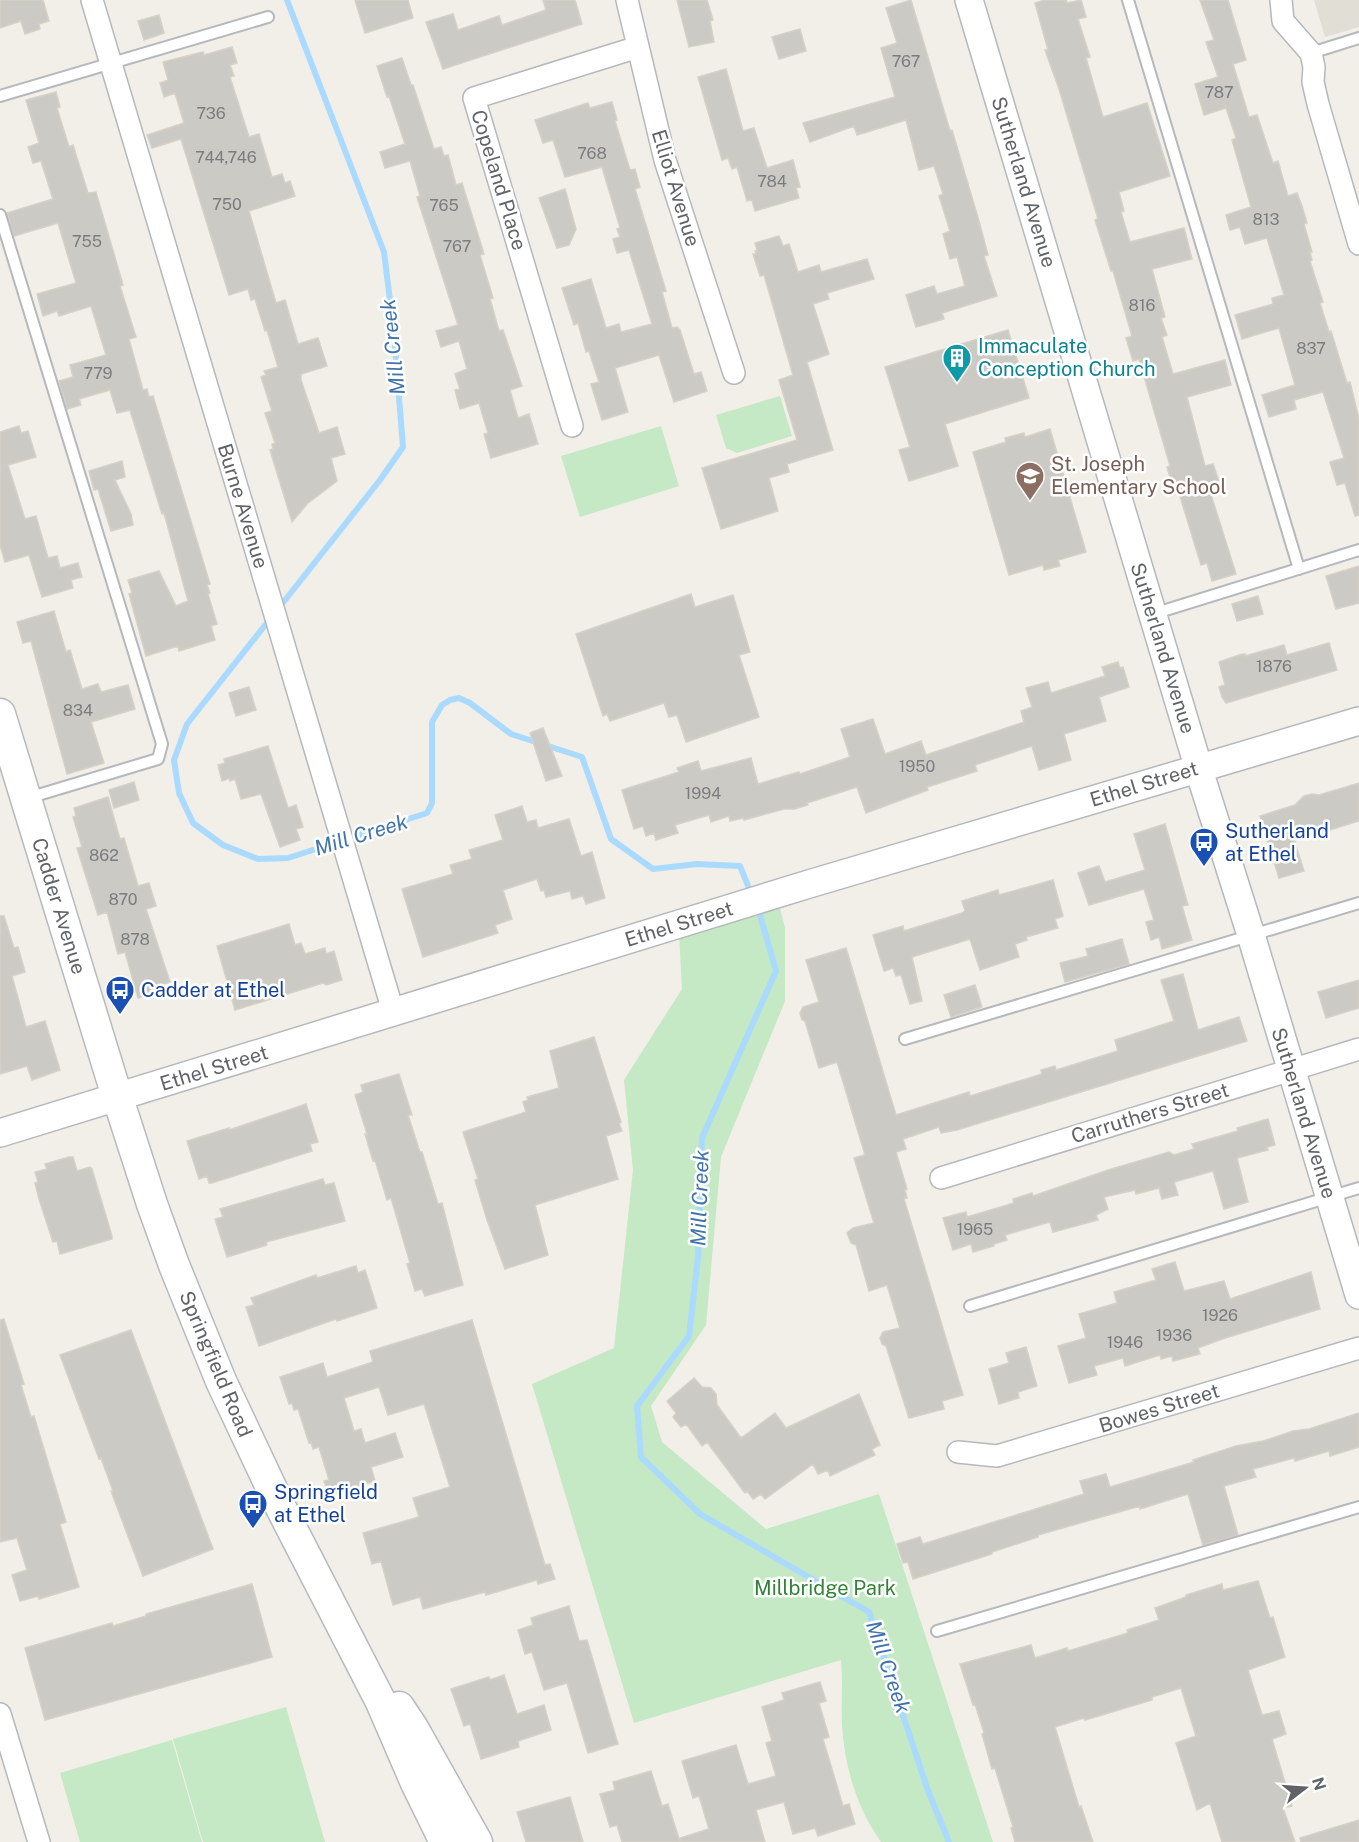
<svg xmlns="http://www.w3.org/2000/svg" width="1359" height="1842" font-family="'Public Sans',sans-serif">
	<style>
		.education { fill: #e1ded6 }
		.green { fill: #c5e8c5 }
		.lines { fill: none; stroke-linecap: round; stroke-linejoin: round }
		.stream { stroke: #aadaff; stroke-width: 6 }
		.building { fill: #cccac5; stroke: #d6d1c6; stroke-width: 1.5 }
		.service-casing { stroke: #b5b8bc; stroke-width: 14 }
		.minor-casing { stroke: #b5b8bc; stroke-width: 24 }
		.tertiary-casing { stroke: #b5b8bc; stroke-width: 30 }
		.secondary-casing { stroke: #b6babf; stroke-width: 33 }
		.service { stroke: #fff; stroke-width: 10 }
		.minor { stroke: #fff; stroke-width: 21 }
		.tertiary { stroke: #fff; stroke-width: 27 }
		.secondary { stroke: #fff; stroke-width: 30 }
		.labels { text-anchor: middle; stroke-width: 5; stroke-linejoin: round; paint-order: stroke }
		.number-label { font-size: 16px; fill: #7a7d7f }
		.street-label { font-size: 20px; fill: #5f6368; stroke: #fff }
		.culture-label { font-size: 20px; fill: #0d838f; stroke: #fff; text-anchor: start }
		.education-label { font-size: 20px; fill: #785e54; stroke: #fff; text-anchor: start }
		.transit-label { font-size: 20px; fill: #164399; stroke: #fff; text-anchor: start }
		.park-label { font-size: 20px; fill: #348238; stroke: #fff }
		.water-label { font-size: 21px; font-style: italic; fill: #4174aa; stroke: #fff }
	</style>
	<rect width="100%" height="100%" fill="#f1efe8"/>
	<!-- education -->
	<path class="education" d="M1314,0H1359V27L1325,37Z"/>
	<!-- green -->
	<path class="green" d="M780,396L792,436L737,453L726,448L716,415Z
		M661,426L679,486L580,517L561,456Z
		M778,900L785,928V1001L721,1157L706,1325L651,1406L662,1442L766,1529L879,1494L993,1842H881C856,1806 845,1768 842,1725C841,1703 843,1681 841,1660L634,1723L532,1384L614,1348L633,1170L624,1080L682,989L679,932Z
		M286,1707L325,1842H203L173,1739Z
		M172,1740L202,1842H80L60,1773Z"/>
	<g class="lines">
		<!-- stream -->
		<path class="stream" d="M278,609L380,480L403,447L394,333L384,252L287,0
			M270,619L187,724L174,760L179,793L193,823L223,845L258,859L288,858L427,813L432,803V722L442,705L450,700L459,698L470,703L511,734L582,757L611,839L653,869L697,864L740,866L752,896
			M758,908L776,971L702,1138L698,1257L689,1336L637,1406L641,1457L700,1514L869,1612L927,1788L949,1842"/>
	</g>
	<!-- building -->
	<path class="building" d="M0,0H43L49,21L39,24L40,29L25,34L21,21L0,28Z
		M355,0H408L413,18L365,33Z
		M543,0H575L582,24L443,69L426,22L453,14L458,30L499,16L502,25L546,10Z
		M677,0H707L713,20L710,21L714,42L689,47Z
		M911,0L950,131L952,130L979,221L988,255L984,256L997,296L942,313L944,319L916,327L906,295L934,286L937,294L965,286L957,257L950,259L943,234L950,231L939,196L943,194L934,166L919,170L906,120L857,135L854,126L810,142L803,123L895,97L881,48L897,43L886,8Z
		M1045,0H1066L1067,3L1081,0L1086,17L1078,19L1090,57L1086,58L1103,117L1147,103L1170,176L1119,192L1124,211L1121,212L1130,242L1184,228L1192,259L1152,269L1165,317L1161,318L1167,335L1162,337L1173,374L1225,360L1231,385L1187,397L1205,466L1213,464L1219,481L1208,485L1236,574L1212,581L1207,563L1201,565L1179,493L1175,494L1167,467L1170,466L1139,359L1133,361L1126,338L1132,336L1113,271H1111L1095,220L1098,219L1059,89L1045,50H1048L1035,3Z
		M1200,0H1228L1246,60L1233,64L1249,117L1257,115L1273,163L1278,161L1288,196L1297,193L1302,206L1307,223L1304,224L1312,252H1310L1312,260L1310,261L1323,302L1320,303L1329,332L1331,331L1347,383L1350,382L1359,419V515L1355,516L1345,483L1337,485L1330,462L1344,458L1323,392L1294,400L1296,409L1269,417L1262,395L1295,385L1279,328L1242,339L1235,315L1273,304L1272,298L1284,295L1267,238L1245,244L1240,227L1230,230L1226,215L1251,207L1232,140L1236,138L1226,108L1204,115L1195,84L1218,77L1206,42L1214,40Z
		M159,15L164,33L144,40L138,21Z
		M800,29L806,51L779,59L772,37Z
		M232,47L237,63L230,65L234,76L230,77L249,137L259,134L272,177L282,174L285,183L290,181L295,196L249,211L276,303L285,300L298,344L318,338L327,366L301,374V380L319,433L337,427L345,454L331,458L337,481L307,504L292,522L270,450L273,449L272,444L275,443L265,413L272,411L261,377L266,375L264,371L278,367L267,330L265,331L255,299L251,300L248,289L229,295L181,139L152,148L147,135L184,123L175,93L164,97L160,83L168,80L163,62L203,52L204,55Z
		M402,58L411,85H413L434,149L441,147L444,156L448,155L456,185L462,183L484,254L480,255L493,298L490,299L499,331L503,330L522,386L510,390L518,418L529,414L538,444L491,458L484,434L488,433L479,403L460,409L455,390L460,389L455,374L467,369L459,341L441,347L436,331L458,325L417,197L420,196L410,161L385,168L380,152L405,144L389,96L387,97L377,66Z
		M726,69L743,131L754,128L767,168L793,160L800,187L796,188L799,198L755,211L752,200L747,201L737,167L732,169L728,158L722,160L698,77Z
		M56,92L60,107L57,108L69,147L73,145L88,193L96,192L123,285L120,286L136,337L129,339L143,390L147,389L149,397L153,396L210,584L207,585L210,593L208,594L217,624L211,626L215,640L179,651L178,646L146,656L129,594L132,593L128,580L159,571L176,606L188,601L164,513L162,514L130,410L117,413L110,390L79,399L81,405L67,409L59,381L73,377L70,365L106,355L91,306L59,316L57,311L43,316L37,294L76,283L58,223L14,236L7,213L53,199L41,161L33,163L28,147L39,143L26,100Z
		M612,102L617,120L615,121L630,170L635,169L640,187L635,189L666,291L662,292L672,328L677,327L680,330L694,374L701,372L707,391L674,402L659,355L639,361L615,368L628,412L602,420L591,384L599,382L589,351L586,352L578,323L574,325L562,288L591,279L606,328L619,324L621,332L652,324L629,250L617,253L613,239L620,237L617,229L620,228L602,167L565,177L553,140L543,143L535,120L588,103L590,108Z
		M565,189L576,229L569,245L557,248L539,198Z
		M779,236L783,246L789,244L798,272L819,265L821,272L867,259L874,279L827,293L829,299L813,304L829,354L807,362L833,450L787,464L789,472L769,478L778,511L721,529L702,468L797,440L779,380L793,375L764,275L760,276L753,254H756L755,251L757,250L755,243Z
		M1008,330L1029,398L945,424L958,466L909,481L899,450L910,447L885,367Z
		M19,426L21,433L28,431L36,457L8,465L25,519L36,516L48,558L57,556L60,568L78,563L82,577L71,580L73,588L42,597L29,555L5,562L0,545V432Z
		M1050,429L1086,552L1058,560L1060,566L1044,570L1043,565L1009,575L973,452L1006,442L1005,438L1024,433L1025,437Z
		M122,461L125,477L115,480L131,514L133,525L111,531L98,489L94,490L89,471Z
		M1359,566V603L1336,609L1326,576Z
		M691,594L695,607L733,595L750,652L739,655L759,717L686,742L677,715L669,717L664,703L610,721L607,714L603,716L576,634Z
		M1258,596L1263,614L1237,621L1232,604Z
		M54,611L66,652L70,650L82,689L98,684L101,692L128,685L135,709L91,722L104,763L67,774L31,641L23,643L17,622Z
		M1329,643L1337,670L1226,703L1222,697L1219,687L1225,685L1219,662L1239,655L1245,654V656L1284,645L1287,655Z
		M1118,662L1120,668L1123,667L1129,687L1099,697L1106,721L1064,734L1071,760L1039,770L1032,746L975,765L977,771L927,787L928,790L866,813L857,787L807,803L808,805L794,809H784L744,820L743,818L730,821L729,816L711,822L709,815L675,825L678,833L656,840L654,833L646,836L643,826L634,829L622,790L679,772L677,768L698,761L701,771L751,758L758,784L799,772L800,774L850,757L841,729L873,719L885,754L921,741L926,755L1024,722L1021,711L1032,707L1026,688L1048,682L1051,693L1105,676L1102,667Z
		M249,687L256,710L236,716L229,693Z
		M543,728L562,776L546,781L530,733Z
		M268,746L288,808L296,805L303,827L296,829L300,840L280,847L261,794L241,799L235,779L230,781V778L222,781L218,765L225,763L224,759Z
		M134,782L139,800L114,808L109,790Z
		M1359,783V821L1323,832L1321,827L1293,836L1304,871L1279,878L1260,816L1295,805L1304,796L1312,794L1319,795Z
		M108,797L120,839L124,838L138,886L149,883L156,906L146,909L170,982L163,984L164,990L138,998L125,952L118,954L107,912L98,915L77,848L82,847L73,817L76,816L74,808Z
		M522,806L527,822L536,820L538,828L569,819L581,856L592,852L605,898L586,904L583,896L572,899L570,891L546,897L544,890L541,891L537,879L503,890L512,919L495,925L498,933L423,957L402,889L453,874L450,865L472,859L469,850L503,840L495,815Z
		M1165,824L1188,905L1182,906L1192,940L1162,949L1159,937L1151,940L1146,922L1154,920L1144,889L1089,905L1078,873L1099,866L1105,882L1145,870L1134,834Z
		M1053,880L1063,916L1055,919L1058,928L1026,937L1027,940L1015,944L1019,957L980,970L970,939L912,957L922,1001L910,1004L901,975L896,976L893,968L884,971L873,935L903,926L904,931L962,913L965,911L962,901L998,890L999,895Z
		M0,916H4L14,948L18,947L25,972L12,976L26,1027L45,1021L60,1070L32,1080L27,1066L0,1074Z
		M289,924L295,945L301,943L305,954L325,948L326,954L334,951L342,980L326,985L323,983L235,1010L217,946Z
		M1122,939L1129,964L1065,982L1060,963L1088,956L1086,949Z
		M846,948L896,1115L969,1092L970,1096L1042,1074L1041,1070L1055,1066L1056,1070L1118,1051L1115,1040L1174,1021L1161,980L1183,974L1198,1030L1239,1017L1247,1041L957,1130L941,1133L939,1127L903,1139L906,1149L896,1152L907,1189L905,1190L907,1198L904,1199L963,1395L942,1401L944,1409L909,1418L886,1346L882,1344L880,1338L883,1332L900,1328L887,1285L869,1291L856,1245L851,1243L847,1233L853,1228L874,1223L854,1158L865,1155L837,1062L819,1068L805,1021L802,1020L800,1013L803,1007L819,1002L806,960Z
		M1359,980V1008L1326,1018L1318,992Z
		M975,985L982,1007L951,1017L944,995Z
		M594,1037L621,1122L619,1123L622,1131L606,1136L618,1179L535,1205L548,1255L505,1269L487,1220L475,1180L478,1179L463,1132L526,1112L523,1102L528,1100L527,1097L559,1088L550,1051Z
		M399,1074L412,1115H408L420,1152H422L438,1204L442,1203L463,1285L425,1296L422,1289L415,1291L407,1264L410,1263L391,1198L387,1200L375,1160L373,1161L365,1134H367L355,1095L363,1092L361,1085Z
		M306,1104L318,1142L310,1144L312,1151L212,1183H209L207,1176L199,1179L187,1141L229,1128V1130Z
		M1268,1119L1275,1145L1267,1147L1268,1150L1237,1158L1248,1202L1224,1209L1213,1171L1174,1182L1178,1195L1162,1199L1159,1188L1136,1194L1135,1190L1104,1197L1108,1209L1096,1215L1098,1220L1053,1232L1050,1222L1005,1235L1007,1240L994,1244V1246L973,1252L971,1244L953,1250L943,1218L966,1212L967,1217L1014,1203L1013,1199L1032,1193L1033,1196L1108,1170L1169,1152L1174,1155L1194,1149L1192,1144L1238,1131L1237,1128Z
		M69,1157H73L77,1171L90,1167L92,1169L112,1236V1239L60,1254L57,1241L53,1242L39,1199L35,1183L38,1182L35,1172L47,1169L45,1164Z
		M323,1179L325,1185L334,1183L345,1221L266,1242L267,1245L227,1257L215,1219L223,1217L220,1209Z
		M1175,1262L1184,1291L1224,1281L1230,1299L1311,1272L1320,1309L1222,1339L1198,1348L1200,1354L1173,1361L1172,1356L1161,1359L1160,1355L1125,1366L1123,1358L1094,1366L1097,1375L1069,1383L1058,1346L1086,1338L1079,1314L1117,1303L1114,1292L1156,1280L1152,1269Z
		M356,1266L358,1273L365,1270L377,1308L337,1321L336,1319L259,1346L246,1307L254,1305L251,1298L316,1275L317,1278Z
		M4,1319L24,1384L21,1385L31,1417L34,1416L66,1522L60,1524L79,1587L39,1599L38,1596L20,1601L12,1575L27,1570L17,1538L0,1542V1320Z
		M472,1320L545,1565L550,1564L555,1579L538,1584L537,1580L486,1595L485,1592L423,1609L420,1597L393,1605L381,1561L372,1564L363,1533L419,1517L413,1498L450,1487L424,1404L388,1415L379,1387L344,1398L354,1431L361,1429L365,1443L395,1433L403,1457L371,1467L375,1481L329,1495L324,1481L329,1480L319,1447L313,1449L311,1442L309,1443L298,1409L294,1410L292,1403L289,1404L280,1377L323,1363L327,1377L373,1362L370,1351Z
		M131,1330L213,1549L143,1576L111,1491H113L101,1458L99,1459L60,1355Z
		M1026,1347L1037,1386L1018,1392L1019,1398L999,1404L989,1369L1009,1363L1006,1353Z
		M694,1378L702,1387L711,1388L716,1394L717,1405L741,1438L775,1413L786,1428L859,1394L880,1445L872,1449L875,1455L830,1476L828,1470L818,1474L813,1464L765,1499L761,1494L753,1499L747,1491L745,1493L707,1442L702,1446L686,1424L681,1427L673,1417L676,1413L667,1401Z
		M1359,1413V1447L1330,1456L1329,1451L1295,1461L1294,1458L1253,1469L1256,1477L1224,1486L1238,1535L1203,1545L1188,1494L1140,1509V1506L1038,1535V1537L992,1552V1554L913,1579L908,1562L903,1563L897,1544L920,1537L923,1544L1084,1494L1080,1481L1106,1474L1110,1487L1194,1462L1193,1460L1236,1446L1263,1441L1293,1431L1309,1429Z
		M1258,1581L1270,1618L1273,1617L1285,1657L1248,1670L1262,1715L1279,1711L1286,1734L1272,1739L1292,1806L1283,1808L1295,1842H1222L1210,1803L1197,1810L1176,1743L1196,1736L1181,1688L1152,1697V1700L1085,1720L1084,1718L1055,1727L1079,1807L1081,1806L1093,1842H1015L1011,1828L1013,1827L995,1768L992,1769L982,1734L984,1733L975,1704L973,1705L960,1664L1031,1645L1035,1658L1067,1648L1068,1651L1128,1633L1127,1630L1159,1620L1155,1608L1186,1597V1595L1222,1584L1223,1590Z
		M252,1584L272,1657L45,1720L25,1648L112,1623L113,1626L146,1616V1614Z
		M569,1606L579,1641L587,1640L618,1744L588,1753L567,1683L544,1690L532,1652L525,1654L518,1630L533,1625L531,1618Z
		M504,1675L517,1714L544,1705L551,1730L518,1741L519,1747L481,1759L470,1724L464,1726L451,1689L489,1677L490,1680Z
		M820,1682L826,1701L819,1703L829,1737L823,1739L843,1806L849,1804L855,1824L818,1836L815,1828L793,1834L784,1802L756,1810L765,1842H680V1838L709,1829L699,1796L693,1798L682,1761L736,1745L748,1784L776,1776L766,1743L772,1741L762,1707L784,1700L782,1693Z
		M651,1771L662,1806L668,1804L680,1842H622L617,1825L610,1827L600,1794L615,1790L613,1782Z
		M570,1797L583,1842H526L517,1812Z
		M1359,1820V1842H1301L1300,1838Z"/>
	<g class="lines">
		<!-- service casing -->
		<g class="service-casing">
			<path id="service" d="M1128,0L1299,569
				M1311,53L1359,38
				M0,96L268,17
				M0,215L162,744L158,759L28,798
				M1153,614L1359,550
				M905,1039L1359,903
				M970,1306L1359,1188
				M937,1631L1359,1507"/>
		</g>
		<!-- minor casing -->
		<g class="minor-casing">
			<path id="minor" d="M92,0L393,1011
				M627,0L665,160L734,373
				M1281,0L1283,21L1311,53L1314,67L1313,82L1318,104L1359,244
				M572,426L474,98L638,47
				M941,1178L1359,1049
				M958,1452L997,1456L1359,1348
				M0,1714L39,1842"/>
		</g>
		<!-- tertiary casing -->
		<g class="tertiary-casing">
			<path id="tertiary" d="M969,0L1204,786L1251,935L1359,1295
				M0,1133L809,884L1359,721"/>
		</g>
		<!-- secondary casing -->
		<g class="secondary-casing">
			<path id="secondary" d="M0,714L112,1080L152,1204L174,1265L221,1381L278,1502L381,1702L416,1783L445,1842
				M399,1707L413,1728L477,1842"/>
		</g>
		<!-- service -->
		<use href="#service" class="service"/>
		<!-- minor -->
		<use href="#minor" class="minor"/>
		<!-- tertiary -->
		<use href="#tertiary" class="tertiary"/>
		<!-- secondary -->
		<use href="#secondary" class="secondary"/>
	</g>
	<!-- icons -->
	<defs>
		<g id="building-pin" transform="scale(1.5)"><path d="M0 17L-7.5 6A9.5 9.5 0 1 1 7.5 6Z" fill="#0f9aa8" stroke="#fff"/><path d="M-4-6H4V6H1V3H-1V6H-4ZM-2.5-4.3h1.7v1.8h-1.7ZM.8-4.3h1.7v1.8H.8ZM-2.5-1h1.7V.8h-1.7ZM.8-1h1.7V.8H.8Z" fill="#fff"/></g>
		<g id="school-pin" transform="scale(1.5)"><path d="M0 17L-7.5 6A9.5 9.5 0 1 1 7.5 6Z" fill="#8d6e63" stroke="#fff"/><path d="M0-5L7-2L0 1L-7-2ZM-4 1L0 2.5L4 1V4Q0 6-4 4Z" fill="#fff"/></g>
		<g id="bus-pin" transform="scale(1.5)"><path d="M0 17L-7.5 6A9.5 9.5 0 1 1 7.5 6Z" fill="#1a4fb4" stroke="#fff"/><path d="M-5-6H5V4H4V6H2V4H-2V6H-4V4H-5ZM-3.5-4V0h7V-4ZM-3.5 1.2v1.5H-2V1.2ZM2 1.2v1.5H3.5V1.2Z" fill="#fff"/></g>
	</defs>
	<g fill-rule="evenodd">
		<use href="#building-pin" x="957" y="358"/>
		<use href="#school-pin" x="1030" y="476"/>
		<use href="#bus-pin" x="1204" y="842"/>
		<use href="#bus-pin" x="120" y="990"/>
		<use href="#bus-pin" x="253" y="1504"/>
	</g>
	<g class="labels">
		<!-- number labels -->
		<g class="number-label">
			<text x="906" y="67">767</text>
			<text x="1219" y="98">787</text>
			<text x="211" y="119">736</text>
			<text x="592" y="159">768</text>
			<text x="226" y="163">744,746</text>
			<text x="772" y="187">784</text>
			<text x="227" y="210">750</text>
			<text x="444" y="211">765</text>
			<text x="1266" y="225">813</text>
			<text x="87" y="247">755</text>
			<text x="457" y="252">767</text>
			<text x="1142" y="311">816</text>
			<text x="1311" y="354">837</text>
			<text x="98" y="379">779</text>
			<text x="1274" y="672">1876</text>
			<text x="78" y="716">834</text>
			<text x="917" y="772">1950</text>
			<text x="703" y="799">1994</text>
			<text x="104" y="861">862</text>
			<text x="123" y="905">870</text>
			<text x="135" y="945">878</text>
			<text x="975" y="1235">1965</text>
			<text x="1220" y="1321">1926</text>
			<text x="1174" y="1341">1936</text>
			<text x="1125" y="1348">1946</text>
		</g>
		<!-- street labels -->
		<g class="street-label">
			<text transform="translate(499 180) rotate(73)" y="7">Copeland Place</text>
			<text transform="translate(1024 182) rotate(73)" y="7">Sutherland Avenue</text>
			<text transform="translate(676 188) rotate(73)" y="7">Elliot Avenue</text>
			<text transform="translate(243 506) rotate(73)" y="7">Burne Avenue</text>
			<text transform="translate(1163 648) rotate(73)" y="7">Sutherland Avenue</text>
			<text transform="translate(1144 784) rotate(-17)" y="7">Ethel Street</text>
			<text transform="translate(59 906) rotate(73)" y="7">Cadder Avenue</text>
			<text transform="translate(679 924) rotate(-17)" y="7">Ethel Street</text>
			<text transform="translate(214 1068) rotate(-17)" y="7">Ethel Street</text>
			<text transform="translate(1150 1113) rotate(-17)" y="7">Carruthers Street</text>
			<text transform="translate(1304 1113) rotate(73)" y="7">Sutherland Avenue</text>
			<text transform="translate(216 1364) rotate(67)" y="7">Springfield Road</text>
			<text transform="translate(1159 1408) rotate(-17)" y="7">Bowes Street</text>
		</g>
		<!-- culture labels -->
		<g class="culture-label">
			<text x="978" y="353">Immaculate<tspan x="978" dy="23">Conception Church</tspan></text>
		</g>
		<!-- education labels -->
		<g class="education-label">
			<text x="1051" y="471">St. Joseph<tspan x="1051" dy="23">Elementary School</tspan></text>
		</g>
		<!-- transit labels -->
		<g class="transit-label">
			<text x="1225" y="838">Sutherland<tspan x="1225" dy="23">at Ethel</tspan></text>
			<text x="141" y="997">Cadder at Ethel</text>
			<text x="274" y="1499">Springfield<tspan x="274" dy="23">at Ethel</tspan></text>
		</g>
		<!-- park labels -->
		<g class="park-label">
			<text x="825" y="1595">Millbridge Park</text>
		</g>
		<!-- water labels -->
		<g class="water-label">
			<text transform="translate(393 347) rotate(-96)" y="7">Mill Creek</text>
			<text transform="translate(361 835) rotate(-17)" y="7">Mill Creek</text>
			<text transform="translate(700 1198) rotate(-88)" y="7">Mill Creek</text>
			<text transform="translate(888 1667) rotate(71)" y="7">Mill Creek</text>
		</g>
	</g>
	<!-- north arrow -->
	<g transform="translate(1305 1788) rotate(73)" stroke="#ffffff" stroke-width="4.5" paint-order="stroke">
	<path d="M0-4.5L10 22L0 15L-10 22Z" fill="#5f6368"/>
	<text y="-9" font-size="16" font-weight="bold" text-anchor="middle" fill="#5f6368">N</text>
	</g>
</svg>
